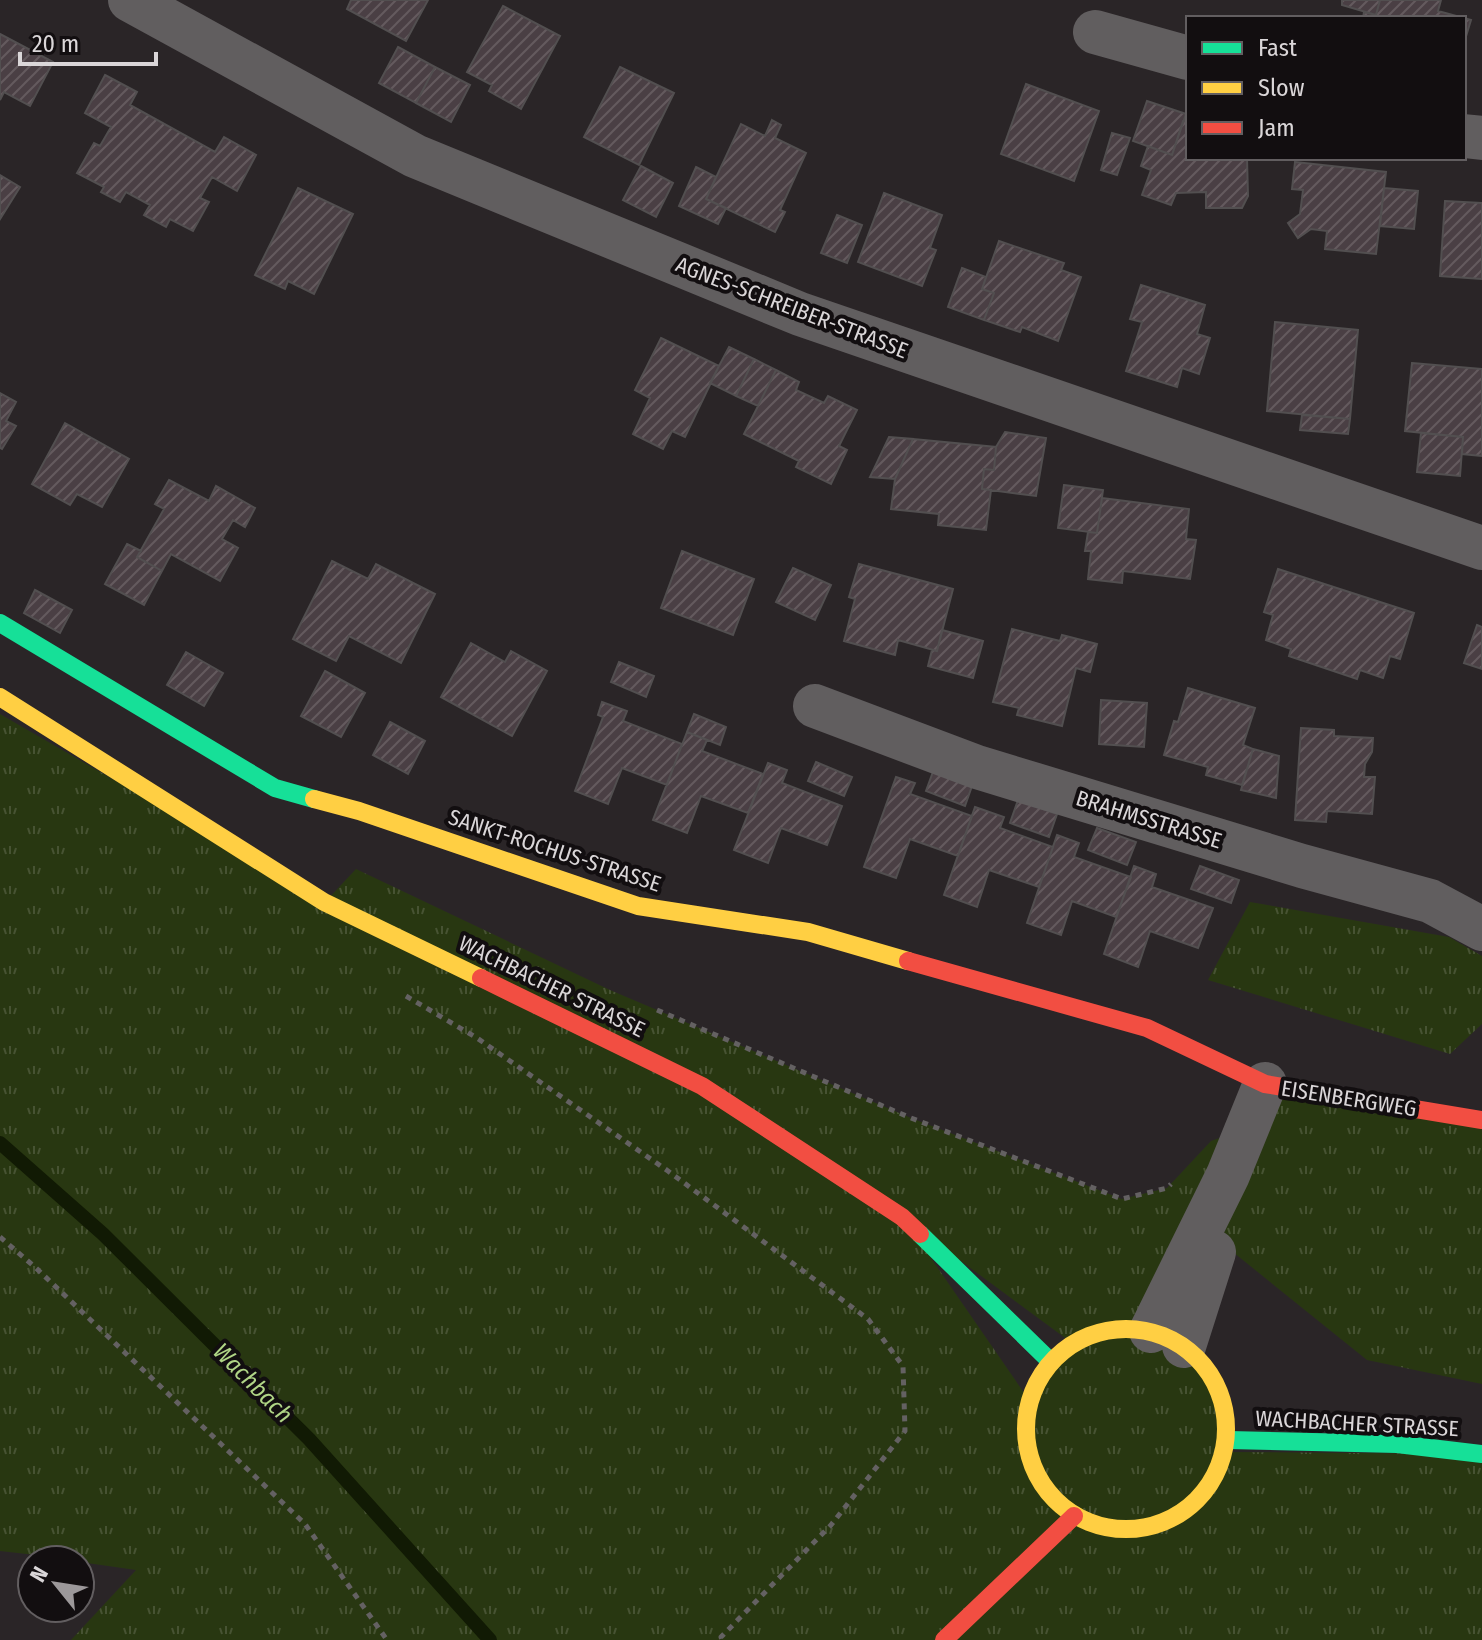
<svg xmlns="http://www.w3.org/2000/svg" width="1482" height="1640" font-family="'Fira Sans Condensed',sans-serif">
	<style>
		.grass { fill: url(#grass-tufts); fill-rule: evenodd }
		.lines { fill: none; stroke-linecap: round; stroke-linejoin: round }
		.stream { stroke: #111a04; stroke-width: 14 }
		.building { fill: url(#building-hatch); stroke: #524f50; stroke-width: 2 }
		.path { stroke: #646162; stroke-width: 5; stroke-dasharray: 6 6; stroke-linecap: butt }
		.street { stroke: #615e5f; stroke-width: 44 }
		.fast { stroke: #16e098; stroke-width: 18 }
		.slow { stroke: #ffcf43; stroke-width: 18 }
		.jam { stroke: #f24e42; stroke-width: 18 }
		.labels { text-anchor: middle; stroke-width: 8; stroke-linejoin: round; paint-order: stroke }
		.street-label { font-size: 22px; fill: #dad6d8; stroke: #120e10 }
		.water-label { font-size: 24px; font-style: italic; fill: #b0d586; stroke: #120e10 }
	</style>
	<defs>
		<pattern id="grass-tufts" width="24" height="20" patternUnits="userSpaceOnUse" patternTransform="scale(2)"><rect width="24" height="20" fill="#283711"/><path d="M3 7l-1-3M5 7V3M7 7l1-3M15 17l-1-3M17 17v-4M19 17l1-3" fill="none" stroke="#475333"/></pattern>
		<pattern id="building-hatch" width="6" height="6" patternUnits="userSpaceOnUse" patternTransform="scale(2)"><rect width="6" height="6" fill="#4a3f44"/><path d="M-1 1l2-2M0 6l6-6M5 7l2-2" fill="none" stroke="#645a5e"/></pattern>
	</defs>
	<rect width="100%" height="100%" fill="#2a2527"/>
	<!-- grass -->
	<path class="grass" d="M0,714L325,902L356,869L610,990L911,1118L1122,1199L1167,1188L1211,1141L1247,1128L1265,1084L1482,1120V1384L1367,1360L1218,1240L1184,1346C1224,1382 1224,1401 1225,1452L1482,1454V1640H71L136,1570L80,1562V1560L0,1551ZM904,1219L1072,1343L1051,1362L1029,1400Z
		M1250,902L1449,937L1482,956V1024L1450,1054L1208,980Z"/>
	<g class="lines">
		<!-- stream -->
		<path class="stream" d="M0,1143L103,1234L309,1439L490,1640"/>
	</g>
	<!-- building -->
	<path class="building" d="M351,0H428L406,41L347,9Z
		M1342,0H1380L1376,15L1342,5Z
		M1380,0H1441L1438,11L1471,20L1464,43V18H1363L1364,12L1376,15Z
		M503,6L560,36L521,109L489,91L492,85L467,72Z
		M0,34L53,62L30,106L4,92L0,100Z
		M398,47L435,67L416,103L379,83Z
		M435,67L470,85L451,122L416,103Z
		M620,67L674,93L639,165L584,137Z
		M105,75L137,92L130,105L215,152L224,137L256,155L237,191L212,177L200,198L209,202L193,231L170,219L166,227L144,215L150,205L126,192L120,202L101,192L104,187L77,173L94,143L100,146L111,127L85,113Z
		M1026,84L1099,111L1074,181L1001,154Z
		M1147,101L1186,114L1172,155L1133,141Z
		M772,120L781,125L775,138L806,153L780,210L785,212L775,232L706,199L741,124L765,136Z
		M1183,121H1188V158H1247L1248,196L1242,208H1206V192L1176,193L1171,205L1142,195L1151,170L1141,166L1148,146L1172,155Z
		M1112,133L1130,138L1117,175L1101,170Z
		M1295,162L1386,172L1376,254L1325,249L1327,231L1311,229L1298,238L1288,223L1300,214L1303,190L1292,189Z
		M641,166L673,183L656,217L623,200Z
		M696,167L716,177L706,199L726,208L718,224L679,206Z
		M0,175L20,187L0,219Z
		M298,188L353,214L314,294L288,281L285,289L255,275Z
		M1384,188L1418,191L1414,229L1380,226Z
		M884,193L942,215L930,248L936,250L922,286L858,262Z
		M1445,201L1482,203V279L1440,276Z
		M837,215L862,225L847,263L821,253Z
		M999,241L1064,263L1061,270L1081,277L1058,341L1022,327L1020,332L984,320L994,293L982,289Z
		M962,268L986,277L982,289L994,293L984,320L948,307Z
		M1141,285L1205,305L1197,334L1210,338L1199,374L1182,368L1177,387L1126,371L1142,322L1130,319Z
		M1275,322L1358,330L1350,419L1267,411Z
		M661,338L719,366L685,437L672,431L663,449L633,434L650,398L635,390Z
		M729,347L754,359L736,396L710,383Z
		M754,359L776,370L758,406L736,396Z
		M1412,363L1482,369V456L1462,454L1463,437L1405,431Z
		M776,370L799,382L796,390L824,403L828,396L857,410L839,446L847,450L831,484L796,467L799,461L744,434Z
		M0,393L16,402L6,421L16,426L2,449L0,448Z
		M1302,415L1350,419L1348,434L1300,430Z
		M65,423L129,459L102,507L77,494L70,505L32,484Z
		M1005,432L1046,438L1036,496L982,489L984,469L994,470L996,447Z
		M1421,433L1463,437L1460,476L1417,472Z
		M889,437L913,439L895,479L870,477Z
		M913,439L996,447L994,470L984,469L982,489L991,490L986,530L938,525L939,514L891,509L895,479Z
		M169,480L209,501L216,486L255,508L245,527L233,520L222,539L238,548L220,581L171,554L162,571L137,557L164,509L155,504Z
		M1064,485L1103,490L1097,533L1058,528Z
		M1102,498L1189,509L1186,539L1196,540L1190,579L1123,571L1122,583L1088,579L1091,551H1085L1088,532L1097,533Z
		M127,544L141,551L137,557L162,571L144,605L105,584Z
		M682,551L754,579L733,635L661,608Z
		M332,561L368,579L376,564L435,594L401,663L349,636L336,661L293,639Z
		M859,564L953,589L937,651L898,640L895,655L844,641L855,599L849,597Z
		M793,568L831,585L815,620L776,602Z
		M1278,569L1414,613L1400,659L1390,656L1383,678L1360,670L1357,679L1289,656L1291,649L1266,640L1273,615L1264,612Z
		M35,590L72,610L60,633L24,613Z
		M1477,625L1482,627V669L1464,663Z
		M1012,629L1060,641L1062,635L1097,644L1090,672L1076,668L1062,726L1017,715L1019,708L993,702Z
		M942,630L983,641L973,678L928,666L932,650L937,651Z
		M471,643L505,662L511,651L547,671L512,736L441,697Z
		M186,652L223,673L204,706L167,685Z
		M619,662L654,676L646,697L611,682Z
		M325,671L365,693L341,737L301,716Z
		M1188,688L1255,708L1243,745L1253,749L1242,785L1206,775L1208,767L1164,755L1174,721L1178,722Z
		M1101,700L1147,703L1144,747L1099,744Z
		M602,702L627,711L623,721L682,744L667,785L622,768L608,804L575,791L603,717L598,715Z
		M694,714L726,727L720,745L687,732Z
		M390,722L425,741L408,774L373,755Z
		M1301,728L1334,730V736L1373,738L1372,752L1365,764L1364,777H1375L1372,814L1327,811L1326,822L1295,820Z
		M687,732L707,740L702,751L763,774L748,813L701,796L687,833L653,820Z
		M1253,749L1279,756L1276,798L1241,790Z
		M816,762L852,777L844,796L808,781Z
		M768,763L787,770L782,783L842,806L827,845L781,828L768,863L734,850Z
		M934,769L973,783L965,806L926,791Z
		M896,777L915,783L910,794L972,816L958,856L910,839L896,878L864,867Z
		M1018,800L1057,814L1049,837L1010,823Z
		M975,807L1004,817L1000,828L1053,847L1039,887L989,870L977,907L944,895Z
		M1097,828L1136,842L1127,865L1088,850Z
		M1057,835L1079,843L1074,857L1131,877L1116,917L1072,901L1061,935L1027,923Z
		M1134,866L1156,874L1152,887L1213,908L1198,948L1150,931L1138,967L1104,954Z
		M1200,866L1239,880L1231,903L1191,889Z"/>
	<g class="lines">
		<!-- path -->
		<path class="path" d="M406,996L477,1038L668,1171L868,1319L903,1366L905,1431L831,1525L721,1637L722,1640
			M657,1010L911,1118L1122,1199L1167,1188L1171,1184
			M0,1237L36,1268L305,1524L387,1640"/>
		<!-- street -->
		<path class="street" d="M130,0L415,156L800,314L1482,548
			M1095,32L1188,58
			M1464,136L1482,138
			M815,706L977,767L1302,866L1430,901L1482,929
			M1151,1331L1228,1175L1265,1084
			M1184,1346L1214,1252"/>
		<!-- fast -->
		<path class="fast" d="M0,623L275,788L314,799
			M920,1234L1051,1362
			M1229,1440L1397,1444L1482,1454"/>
		<!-- slow -->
		<path class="slow" d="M0,697L324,902L481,978
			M314,799L359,811L638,906L808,932L908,961
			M1026 1429a100 100 0 1 1 200 0a100 100 0 1 1-200 0Z"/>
		<!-- jam -->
		<path class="jam" d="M908,961L1147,1028L1265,1084L1482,1120
			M481,978L702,1086L902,1217L920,1234
			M944,1640L1074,1516"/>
	</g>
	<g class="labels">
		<!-- street labels -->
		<g class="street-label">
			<text transform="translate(792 307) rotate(21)" y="8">AGNES-SCHREIBER-STRASSE</text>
			<text transform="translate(1149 819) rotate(17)" y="8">BRAHMSSTRASSE</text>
			<text transform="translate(555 850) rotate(18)" y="8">SANKT-ROCHUS-STRASSE</text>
			<text transform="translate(552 986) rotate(26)" y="8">WACHBACHER STRASSE</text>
			<text transform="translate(1349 1098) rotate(9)" y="8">EISENBERGWEG</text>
			<text transform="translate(1357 1423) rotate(3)" y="8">WACHBACHER STRASSE</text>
		</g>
		<!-- water labels -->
		<g class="water-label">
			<text transform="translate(253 1383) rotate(45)" y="8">Wachbach</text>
		</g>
	</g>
	<!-- legend -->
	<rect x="1186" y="16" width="280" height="144" fill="#120e10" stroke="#625e60" stroke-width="2"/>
	<rect x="1202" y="42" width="40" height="12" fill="#16e098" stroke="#625e60" stroke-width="2"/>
	<text x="1258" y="56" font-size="24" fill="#dad6d8">Fast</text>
	<rect x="1202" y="82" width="40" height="12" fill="#ffcf43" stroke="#625e60" stroke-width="2"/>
	<text x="1258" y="96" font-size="24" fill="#dad6d8">Slow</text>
	<rect x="1202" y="122" width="40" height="12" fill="#f24e42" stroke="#625e60" stroke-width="2"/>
	<text x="1258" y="136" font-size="24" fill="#dad6d8">Jam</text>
	<!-- north arrow -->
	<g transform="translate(56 1584) rotate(300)"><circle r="38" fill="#120e10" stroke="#625e60" stroke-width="2"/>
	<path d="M0-6L14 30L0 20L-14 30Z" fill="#9c989a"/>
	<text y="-12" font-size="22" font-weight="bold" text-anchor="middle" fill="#dad6d8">N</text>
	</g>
	<!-- scale -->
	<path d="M20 52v12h136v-12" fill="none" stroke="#dad6d8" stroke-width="4"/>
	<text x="32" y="52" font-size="24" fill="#dad6d8" stroke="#120e10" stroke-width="6" paint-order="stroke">20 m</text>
</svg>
